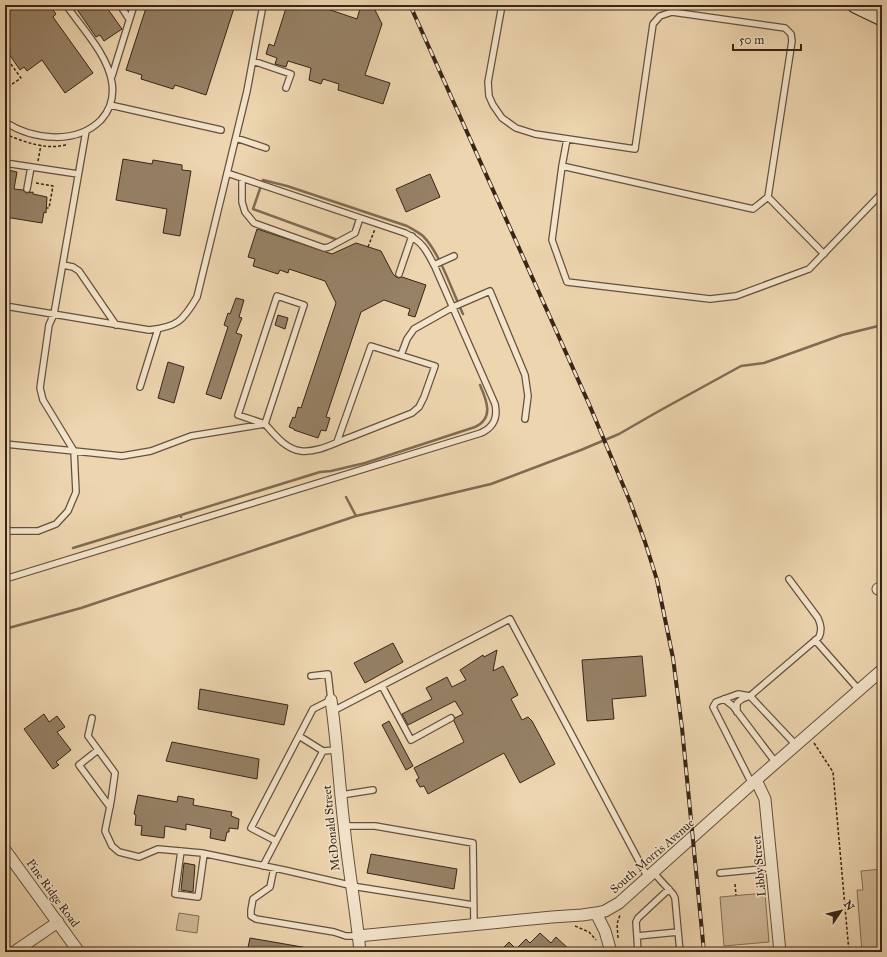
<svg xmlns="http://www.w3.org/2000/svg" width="887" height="957" font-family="'IM FELL Great Primer',serif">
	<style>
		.green { fill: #ceb795; stroke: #826e56 }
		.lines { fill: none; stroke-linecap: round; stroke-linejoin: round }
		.stream { stroke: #7f6b53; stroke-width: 2.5 }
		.building { fill: #968166; stroke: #372517 }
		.lane-casing { stroke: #64513d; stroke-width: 8 }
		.street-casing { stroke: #64513d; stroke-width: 13 }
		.secondary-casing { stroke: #372517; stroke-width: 17 }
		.path { stroke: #372517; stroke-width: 1.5; stroke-dasharray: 3 2; stroke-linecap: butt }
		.lane { stroke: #f3e4cb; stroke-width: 5.5 }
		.street { stroke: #f3e4cb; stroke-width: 11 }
		.secondary { stroke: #f3e4cb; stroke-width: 15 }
		.rail-casing { stroke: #372517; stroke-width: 4 }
		.rail { stroke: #f3e4cb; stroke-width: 2.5; stroke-dasharray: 8; stroke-linecap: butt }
		.labels { text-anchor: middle; stroke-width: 3; stroke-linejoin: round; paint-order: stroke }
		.street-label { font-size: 12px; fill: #372517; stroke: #f3e4cb }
	</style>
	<rect width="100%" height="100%" fill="#edd5af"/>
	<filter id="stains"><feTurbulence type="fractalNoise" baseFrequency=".005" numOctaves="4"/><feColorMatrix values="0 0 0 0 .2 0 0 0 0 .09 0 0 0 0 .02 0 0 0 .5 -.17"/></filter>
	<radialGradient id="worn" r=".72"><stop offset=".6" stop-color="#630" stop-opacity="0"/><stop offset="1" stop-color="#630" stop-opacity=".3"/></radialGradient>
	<!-- green -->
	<path class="green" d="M882,869V952H862L857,890H863L861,871Z
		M765,893L769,942L724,946L720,897Z
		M179,913L199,916L197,933L176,930Z"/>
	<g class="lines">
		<!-- stream -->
		<path class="stream" d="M338,240L253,209L263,180L287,186L407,226C412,229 418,232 423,236C440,253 452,291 463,314
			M346,497L356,516
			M181,515L320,472L331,471L365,463L475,427C494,418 487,401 480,385
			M73,548L181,515V517
			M5,629L81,608L356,516L491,484L581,450L619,434L659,411L741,366L764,363L842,335L882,325"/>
	</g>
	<!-- building -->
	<path class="building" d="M5,5H61L53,10L56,14L53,17L93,73L65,93L42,60L27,71L24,67L20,70L5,48Z
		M74,5H105L122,29L104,41L100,35L96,37Z
		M147,5H235L206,95L175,85L173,89L141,79L142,75L126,70Z
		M287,5H316L357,19L361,5L374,8L382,24L365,75L390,83L383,104L338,90L339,84L323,79L321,84L309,80L311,68L288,61L286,67L275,64L277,58L266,54L269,44L274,46Z
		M123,159L152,164L153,160L182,165V170L191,171L180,236L163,233L167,209L116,200Z
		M8,170L17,172L14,189L23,190L26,193L33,192V194L47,197L46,213L44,212L42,223L5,217V188Z
		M430,174L440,197L406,212L396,189Z
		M257,229L332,254L356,243L381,251L393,274L396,277L399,278L402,277L426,285L415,317L408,315L410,309L384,300L361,312L326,417L330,418L326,431L321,430L318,438L294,430V429L289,427L293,417L295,418L298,407L301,408L336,303L325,281L289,269L288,273L280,270L278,274L253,266L255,259L248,257Z
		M236,298L244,300L239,317L242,318L236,333L242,335L221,399L206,394L228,327L224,325L228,313L230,314Z
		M278,315L288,318L285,329L275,325Z
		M168,362L184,367L174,403L158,398Z
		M393,643L403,662L365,683L354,663Z
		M497,650L493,671L503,666L518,695L511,699L522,720L528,717L532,721L555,764L520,783L504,753L428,794L424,786L420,787L416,780L419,778L414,768L464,742L454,721L455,718L463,714L455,701L408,725L402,714L432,699L426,688L447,677L452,687L466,680L460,670L483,655L484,657Z
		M642,656L646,696L612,699L614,719L587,721L582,660Z
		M200,689L288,705L284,725L198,709Z
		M44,714L49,722L57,716L65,727L57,732L71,750L56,762L59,765L53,769L24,729Z
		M389,721L413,766L406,770L382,725Z
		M172,742L259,759L257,779L166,761Z
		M138,795L177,802L178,796L194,799L193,805L232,812L231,816L239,819L238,829L229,828V832H227L225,841L210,838L211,829L186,824V830L165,826L164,838L141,835L142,826L135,825L136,815L134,814Z
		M371,854L457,869L454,889L367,873Z
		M184,863L195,865L193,892L181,890Z
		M540,933L551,943L556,937L572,952H499L509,942L516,949L526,939L530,943Z
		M250,938L308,948V952H247Z"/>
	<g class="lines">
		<!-- lane casing -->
		<g class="lane-casing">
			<path id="lane" d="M120,5L129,19
				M502,5L488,82L489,96L493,105L502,118L516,128L535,134L635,149L653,24L660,16L672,12L785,28L791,34L792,41L768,197L753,209L562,166L567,139
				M253,61L291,74L286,88
				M112,76L134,5
				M110,105L221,130
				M5,122C33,140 76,145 101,120C110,110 114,97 112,83C108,55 82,28 66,5
				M86,131L54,314L49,325L40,388L43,400L74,451L122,456L151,451L191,436L265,424C275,435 285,449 301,451C318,453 336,442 351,437C371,429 392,421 412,413L419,407L424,397L435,366L371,346L337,442
				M236,138L266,148
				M5,163L78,174
				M562,166L552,240L567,282L710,299L736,296L809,269L882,193
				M242,178V202L245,212L254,223L324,248L329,247L355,233L360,218
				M27,189L31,167
				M768,197L824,254
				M63,265L73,267L79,271L116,325
				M434,265L454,256
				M399,274L412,236
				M277,296L304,305L265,424L238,415Z
				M5,306L149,330C177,327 183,321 197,297L247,91L263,5
				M401,355L407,339L414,329L453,307L490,291L525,375L528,396L525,419
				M140,387L158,329
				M5,444L74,451L76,492L68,511L56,524L38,531H5
				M5,579L481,433C494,427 498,418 495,404L435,267C427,251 422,241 405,233L227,173
				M815,640L859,690
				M382,686L411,740L451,718
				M724,699L733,706L776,763
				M333,711L510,619L648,878
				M737,712V703L742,699L750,696L796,745
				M92,718L88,736L115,773L111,801L105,831L112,846L119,852L139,857L158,849L202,853L284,870L358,887L473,905
				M299,736L323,751L336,750
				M98,750L79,765L110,807
				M752,784L713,707L716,702L738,694L750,696L819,637C822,630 821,625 818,618L789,579
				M341,795L373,790
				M344,826H375L473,843L474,925
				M276,841L251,828L313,709L331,700L328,674L311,676
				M181,851L175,894L198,897L204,854
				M263,866L323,751
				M274,868L270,887L253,899L251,910V916L256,919L334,932L346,936H358
				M653,872L673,894L675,898L680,952
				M720,873L772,868
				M637,936L678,932
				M638,952L636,922L638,918L669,889"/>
		</g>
		<!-- street casing -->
		<g class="street-casing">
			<path id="street" d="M878,589L882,587
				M331,700C337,741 339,783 344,825C348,867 356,909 360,952
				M756,780L765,799L780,952
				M5,850L79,952
				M596,913L605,931L611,952
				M358,936L552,917L582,915L596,913L605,911L619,903L756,780L882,670
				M14,952L58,922"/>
		</g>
		<!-- secondary casing -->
		<g class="secondary-casing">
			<path id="secondary" d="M855,5L882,18"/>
		</g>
		<!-- path -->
		<path class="path" d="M5,56L21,78L5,89
			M5,134C24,142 48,151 68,144
			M38,161L41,145
			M36,183L53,186L49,208H47
			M368,247L375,229
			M814,743L833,772L849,952
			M735,884L736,895
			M575,926L589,932L596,940
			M618,938L617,924L620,915"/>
		<!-- lane -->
		<use href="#lane" class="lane"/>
		<!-- street -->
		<use href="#street" class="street"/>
		<!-- secondary -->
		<use href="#secondary" class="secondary"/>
		<!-- rail casing -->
		<g class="rail-casing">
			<path id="rail" d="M410,5L589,404L631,504L645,542L657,580L673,658L682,728L704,952"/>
		</g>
		<!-- rail -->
		<use href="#rail" class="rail"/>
	</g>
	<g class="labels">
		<!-- street labels -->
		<g class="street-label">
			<text transform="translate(331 828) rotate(-96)" y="4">McDonald Street</text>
			<text transform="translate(652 856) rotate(-41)" y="4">South Morris Avenue</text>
			<text transform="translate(759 866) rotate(-95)" y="4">Libby Street</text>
			<text transform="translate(53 893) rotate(54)" y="4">Pine Ridge Road</text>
		</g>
	</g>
	<!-- margin -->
	<rect width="887" height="957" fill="none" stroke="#edd5af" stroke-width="20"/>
	<rect x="6" y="6" width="875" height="945" fill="none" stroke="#372517" stroke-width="2"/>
	<rect x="10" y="10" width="867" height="937" fill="none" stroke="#372517"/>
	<!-- north arrow -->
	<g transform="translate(841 911) rotate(55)" stroke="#f3e4cb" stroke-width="3" paint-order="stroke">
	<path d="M0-3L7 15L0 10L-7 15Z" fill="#372517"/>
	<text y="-6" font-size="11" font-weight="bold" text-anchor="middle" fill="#372517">N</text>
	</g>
	<!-- scale -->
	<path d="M733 44v6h68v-6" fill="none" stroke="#372517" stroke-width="2"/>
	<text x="739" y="44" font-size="12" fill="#372517" stroke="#f3e4cb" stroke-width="3" paint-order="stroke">50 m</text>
	<rect width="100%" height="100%" filter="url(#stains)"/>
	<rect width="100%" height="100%" fill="url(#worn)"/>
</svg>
